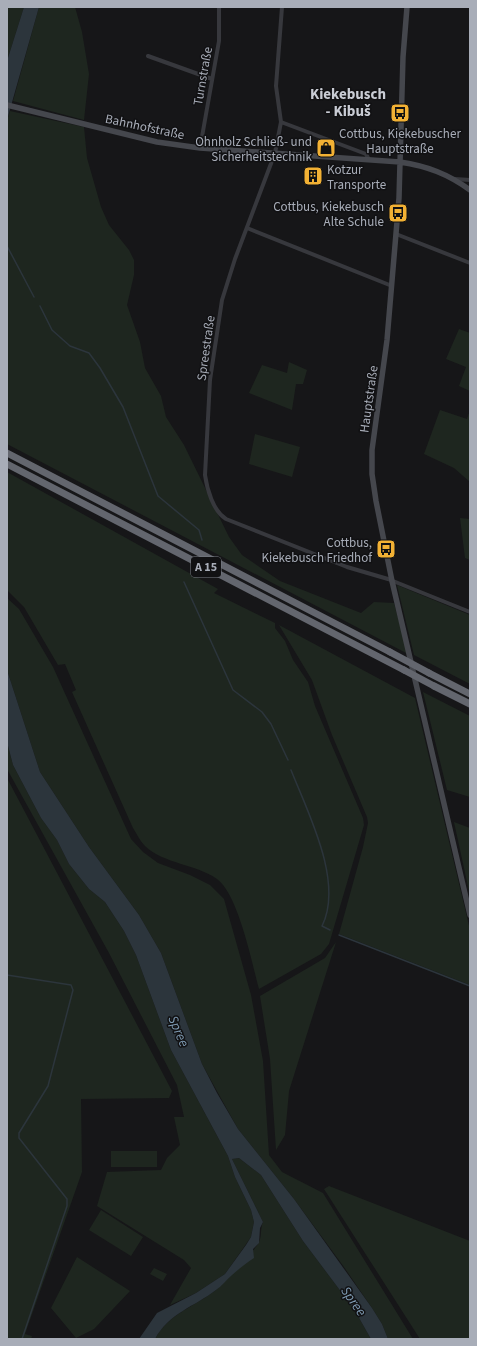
<svg xmlns="http://www.w3.org/2000/svg" width="477" height="1346" font-family="'Source Sans 3',sans-serif">
	<style>
		.green { fill: #1e261f }
		.water { fill: #2c353c }
		.lines { fill: none; stroke-linecap: round; stroke-linejoin: round }
		.stream { stroke: #2c353c; stroke-width: 1.5 }
		.street { stroke: #37383d; stroke-width: 4 }
		.secondary { stroke: #45474d; stroke-width: 5.5 }
		.highway { stroke: #63666e; stroke-width: 7 }
		.highway-bridge { stroke: #63666e; stroke-width: 7 }
		.labels { text-anchor: middle; stroke-width: 3; stroke-linejoin: round; paint-order: stroke }
		.shield { fill: #111113; stroke: #7b7e86; stroke-width: 1 }
		.shield-label { font-size: 12px; font-weight: bold; fill: #a8adb8 }
		.street-label { font-size: 13px; fill: #a8adb8; stroke: #111113 }
		.poi-label { font-size: 13px; fill: #a8adb8; stroke: #111113; text-anchor: end }
		.water-label { font-size: 14px; font-style: italic; fill: #7f9bb3; stroke: #111113 }
		.quarter-label { font-size: 15px; font-weight: bold; fill: #c9ccd4; stroke: #111113 }
	</style>
	<rect width="100%" height="100%" fill="#161618"/>
	<!-- green -->
	<path class="green" d="M7,7H24L7,61Z
		M39,7H75L82,32L89,74L84,120L13,101Z
		M10,111L84,127L87,158L101,207L109,225L129,250L134,260V275L127,305L140,342L145,368L161,396L166,417L184,445L229,537L242,555L280,581L361,613L374,602L394,603L408,654L7,444V120Z
		M459,329L470,333V391L459,386L466,367L446,359Z
		M289,362L307,370L303,384H296L292,410L249,393L262,365L287,373Z
		M440,410L467,419L470,410V482L454,468L424,454Z
		M255,434L300,447L292,477L249,464Z
		M7,472L218,589L214,593L275,623V628L285,641L293,660L308,682L315,706L363,818L364,825L329,944L321,954L259,989C252,963 238,894 217,879C196,864 164,864 145,846C140,841 137,834 133,828L72,692L76,690L65,664L58,665L24,607L7,590Z
		M460,518L470,519V560L465,558Z
		M397,585L470,615V684L414,655Z
		M7,598L19,609L53,667L131,839L143,852L158,863L190,875L210,885L224,899L251,995L263,1061L269,1155L282,1172L323,1193L413,1339H388L382,1324L372,1308L344,1267L294,1199L238,1129L202,1064L161,953L139,915L89,847L40,772L7,670Z
		M279,625L415,698L470,930V985L339,934L363,847L368,823L367,817L332,735L312,680Z
		M423,692L470,716V797L447,790Z
		M7,742L13,765L41,818L57,840L69,864L89,889L105,902L124,931L136,955L171,1050L228,1156L235,1177L251,1210L254,1222L251,1237L225,1274L196,1293L170,1305L191,1268L184,1260L97,1206L107,1172L161,1170L167,1158L180,1145L174,1117H184L177,1085L109,953L7,769Z
		M7,778L172,1091L169,1098L81,1099L82,1172L25,1334L32,1336L31,1339H7Z
		M454,822L470,828V891H469Z
		M336,942L289,1091L285,1135L276,1150L270,1059L260,996L325,958Z
		M111,1151H157V1167H111Z
		M239,1158L261,1175L303,1241L354,1309L371,1339H155C168,1314 194,1307 216,1290C221,1286 258,1247 259,1242C262,1236 260,1229 263,1222L232,1159Z
		M329,1186L470,1241V1339H420L324,1189Z
		M101,1210L143,1237L131,1256L89,1230Z
		M77,1257L130,1291L94,1329L76,1338L51,1308Z
		M154,1268L167,1274L163,1281L150,1274Z"/>
	<!-- water -->
	<path class="water" d="M24,7H39L7,120V61Z
		M7,670L40,772L89,847L139,915L161,953L202,1064L217,1093L238,1129L294,1199L372,1308L382,1324L388,1339H371L354,1309L303,1241L261,1175L239,1158L232,1159L263,1222L260,1228L259,1243L253,1249L254,1258C246,1263 239,1269 232,1275C226,1280 222,1286 216,1290C194,1307 169,1313 155,1339H139L157,1313L196,1293L225,1274L246,1245L251,1237L254,1222L251,1210L235,1177L228,1156L171,1050L136,955L124,931L105,902L89,889L69,864L57,840L41,818L13,765L7,742Z"/>
	<g class="lines">
		<!-- stream -->
		<path class="stream" d="M7,246L34,297
			M40,306L52,330L70,346L89,353L100,368L123,407L158,496L199,530L202,540
			M184,582L233,690L262,712L271,724L288,760
			M291,770C308,813 344,882 322,926L330,930
			M339,935L470,986
			M7,975L71,985L73,990L48,1086L19,1133V1138L67,1199V1206L22,1339"/>
		<!-- street -->
		<path class="street" d="M282,7L276,86L281,122L275,153L235,259L222,300L210,380L205,475C207,489 213,511 226,519L347,567L388,579L470,612
			M148,56L212,79
			M281,122L366,154L369,160
			M200,148L219,41V7
			M455,179L470,180
			M247,228L392,286
			M396,234L470,263"/>
		<!-- secondary -->
		<path class="secondary" d="M407,7L403,57L399,198L387,340L372,450V474L376,501L392,581L470,915
			M7,105L157,142L200,148L400,162C427,166 448,174 470,190"/>
		<!-- highway -->
		<path class="highway" d="M7,453L390,652
			M7,464L404,670
			M429,673L470,694
			M434,686L470,704"/>
		<!-- highway-bridge -->
		<path class="highway-bridge" d="M390,652L429,673
			M404,670L434,686"/>
	</g>
	<!-- icons -->
	<defs>
		<g id="bus-square" transform="scale(1)"><rect x="-9" y="-9" width="18" height="18" rx="4" fill="#f2b134" stroke="#111113"/><path d="M-5-6H5V4H4V6H2V4H-2V6H-4V4H-5ZM-3.5-4V0h7V-4ZM-3.5 1.2v1.5H-2V1.2ZM2 1.2v1.5H3.5V1.2Z" fill="#111"/></g>
		<g id="shop-square" transform="scale(1)"><rect x="-9" y="-9" width="18" height="18" rx="4" fill="#f2b134" stroke="#111113"/><path d="M-5-2.5h2.3a2.7 3.5 0 0 1 5.4 0H5L5.5 6h-11ZM-1.5-2.5h3a1.5 2.3 0 0 0-3 0Z" fill="#111"/></g>
		<g id="building-square" transform="scale(1)"><rect x="-9" y="-9" width="18" height="18" rx="4" fill="#f2b134" stroke="#111113"/><path d="M-4-6H4V6H1V3H-1V6H-4ZM-2.5-4.3h1.7v1.8h-1.7ZM.8-4.3h1.7v1.8H.8ZM-2.5-1h1.7V.8h-1.7ZM.8-1h1.7V.8H.8Z" fill="#111"/></g>
	</defs>
	<g fill-rule="evenodd">
		<use href="#bus-square" x="400" y="113"/>
		<use href="#shop-square" x="326" y="148"/>
		<use href="#building-square" x="313" y="176"/>
		<use href="#bus-square" x="398" y="213"/>
		<use href="#bus-square" x="386" y="549"/>
	</g>
	<g class="labels">
		<!-- shield labels -->
		<rect class="shield" x="191" y="557" width="30" height="20" rx="3"/>
		<g class="shield-label">
			<text x="206" y="571">A 15</text>
		</g>
		<!-- street labels -->
		<g class="street-label">
			<text transform="translate(202 76) rotate(-80)" y="5">Turnstraße</text>
			<text transform="translate(145 126) rotate(12)" y="5">Bahnhofstraße</text>
			<text transform="translate(205 348) rotate(-82)" y="5">Spreestraße</text>
			<text transform="translate(368 399) rotate(-82)" y="5">Hauptstraße</text>
		</g>
		<!-- poi labels -->
		<g class="poi-label">
			<text x="400" y="138" text-anchor="middle">Cottbus, Kiekebuscher<tspan x="400" dy="15">Hauptstraße</tspan></text>
			<text x="312" y="146">Ohnholz Schließ- und<tspan x="312" dy="15">Sicherheitstechnik</tspan></text>
			<text x="327" y="174" text-anchor="start">Kotzur<tspan x="327" dy="15">Transporte</tspan></text>
			<text x="384" y="211">Cottbus, Kiekebusch<tspan x="384" dy="15">Alte Schule</tspan></text>
			<text x="372" y="547">Cottbus,<tspan x="372" dy="15">Kiekebusch Friedhof</tspan></text>
		</g>
		<!-- water labels -->
		<g class="water-label">
			<text transform="translate(179 1031) rotate(67)" y="5">Spree</text>
			<text transform="translate(354 1301) rotate(55)" y="5">Spree</text>
		</g>
		<!-- quarter labels -->
		<g class="quarter-label">
			<text x="348" y="99">Kiekebusch<tspan x="348" dy="17">- Kibuš</tspan></text>
		</g>
	</g>
	<!-- border -->
	<rect width="477" height="1346" fill="none" stroke="#a8adb8" stroke-width="16"/>
</svg>
